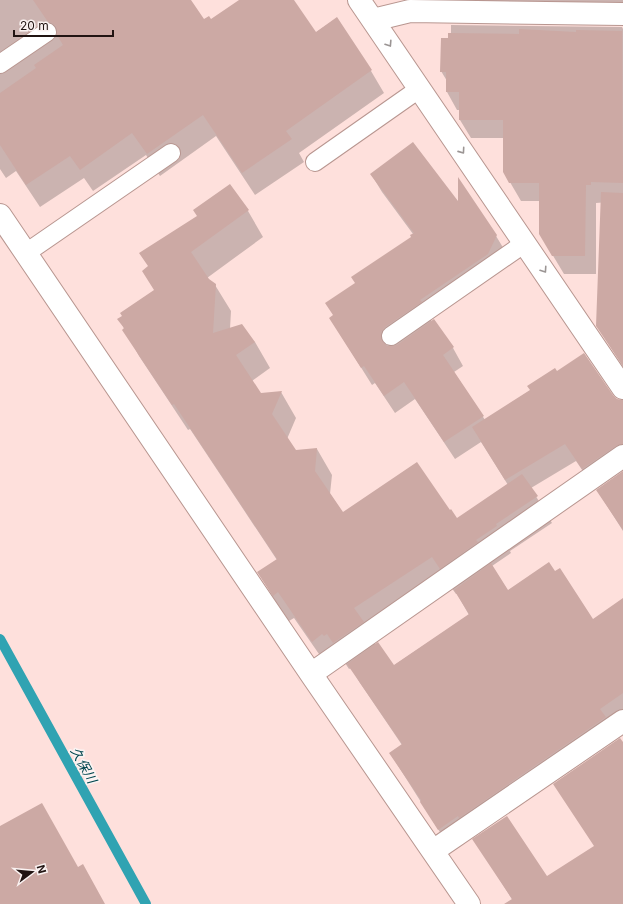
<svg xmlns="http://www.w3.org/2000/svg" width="623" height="904" font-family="Inter,'Noto Sans JP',sans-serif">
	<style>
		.shadow { fill: #0003; fill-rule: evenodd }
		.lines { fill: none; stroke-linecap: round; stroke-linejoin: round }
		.stream { stroke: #30a3b2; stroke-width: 10 }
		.building { fill: #cca9a4 }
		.service-casing { stroke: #b89690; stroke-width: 20 }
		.minor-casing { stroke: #b89690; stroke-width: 24 }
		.service { stroke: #fff; stroke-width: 18 }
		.minor { stroke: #fff; stroke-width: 22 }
		.oneway { stroke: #9b9594 }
		.labels { text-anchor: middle; stroke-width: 3.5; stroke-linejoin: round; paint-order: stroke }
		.water-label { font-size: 13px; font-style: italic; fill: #00464e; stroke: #fbf3f2 }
	</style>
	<rect width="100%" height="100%" fill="#fee0dc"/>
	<!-- shadow -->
	<path class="shadow" d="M0,0H189L204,21H211L241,0H293L315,33L337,18L371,71L384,93L299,153L304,162L255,195L216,136L160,176L146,155L93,191L84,178L40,207L16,171L6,178L0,169Z
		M451,0H623V20L462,18Z
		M451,25L622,27L623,29V201L596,203V274H564L540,234V201H521L504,172V138H471L460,120V110H457L447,92V81L441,71L451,34Z
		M371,174L459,204L496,236L507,254L430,318L432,322L434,320L453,348L463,366L454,372L485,420L557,373L623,425V466L593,486L576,461L531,488L552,523L510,551L511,553L492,566L508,591L593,620L623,600V733L450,848L390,753L402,745L360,683L351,668L349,669L343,660L328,667L294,618L289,621L274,599L259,573L277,560L190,429L188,430L139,356L119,319L155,291L149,267L230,185L248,211L263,237L207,278L215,285L231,311L230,329L255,342L270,368L252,381L261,394L281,392L296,418L287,439L296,451L317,449L332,475L330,494L343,513L457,519L508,485L481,442L455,459L415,399L395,413L375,383L372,385L330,318L334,316L356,283L413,238V234L382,192ZM448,583L456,594H457L469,615L393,666L376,645L370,634Z
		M623,239V367L597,325Z
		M623,472V531L597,490Z
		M474,839L547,878L623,898V904H515Z"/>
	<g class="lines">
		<!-- stream -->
		<path class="stream" d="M0,639L146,904"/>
	</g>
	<!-- building -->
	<path class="building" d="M33,0H191L204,19L209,16L211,19L239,0H294L316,32L337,17L372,70L286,131L292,139L242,173L203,115L147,154L132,133L80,170L70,156L26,185L0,145V93L36,68L34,65L63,45L57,35V31L56,26L52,23L48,22Z
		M519,29L576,32V30L622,31L623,183L591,182V185H586L585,256H552L539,234V183H509L503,172V120H459V92H446V72H440L441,38H448V33L519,34Z
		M413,142L458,201V177L497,235L488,254L420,300L422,302L385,327L381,332V337L383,342L387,346H392L397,345L434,319L454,347L443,355L484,416L444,442L404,382L384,396L364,366L361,368L329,318L333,315L325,303L355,283L351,277L411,237L410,235L414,233L370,174Z
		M230,184L249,210L191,252L209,279L216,284L213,333L242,324L255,342L236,355L261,393L282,391L272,414L296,450L317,448L315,471L343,512L417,462L450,510L451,509L457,518L522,474L538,496L496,524L497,526L476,540L478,542L440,569L432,557L354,608L364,622L333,643L327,634L324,636L322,634L312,642L278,592L273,596L257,572L277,559L174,404L172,405L122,330L124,328L117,319L122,316L120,313L154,290L142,271L148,266L139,253L197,216L193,210Z
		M601,192L623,193V366L596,326Z
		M584,353L613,395L617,399L623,400V444L616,446L582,469L565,444L505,480L472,427L530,390L527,386L555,368L557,371Z
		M623,471V530L596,490Z
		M549,562L555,571L560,568L593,619L623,598V693L600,709L606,717L459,818L458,816L438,830L420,802L421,800L389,753L402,744L347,664L378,642L394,665L469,614L454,590L491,563L508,590Z
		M620,738L623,742V904H504L512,899L472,839L507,816L547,876L594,846L553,784Z
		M42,803L78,867L83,864L105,904H0V826Z"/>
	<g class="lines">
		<!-- service casing -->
		<g class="service-casing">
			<path id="service" d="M0,64L47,32
				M315,162L419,89
				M26,253L171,153
				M391,336L525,243"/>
		</g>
		<!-- minor casing -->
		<g class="minor-casing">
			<path id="minor" d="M359,0L623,388
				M373,20L410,11L623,14
				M0,215L311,674L469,904
				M311,674L623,456
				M433,851L623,721"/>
		</g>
		<!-- service -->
		<use href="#service" class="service"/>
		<!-- minor -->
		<use href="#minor" class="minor"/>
	</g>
	<!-- one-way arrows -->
	<defs><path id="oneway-chevron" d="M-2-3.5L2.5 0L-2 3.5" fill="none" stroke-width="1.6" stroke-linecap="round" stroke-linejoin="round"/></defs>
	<g class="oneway">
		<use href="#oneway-chevron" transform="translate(389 44) rotate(57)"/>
		<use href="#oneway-chevron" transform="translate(462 151) rotate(55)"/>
		<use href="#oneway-chevron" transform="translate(544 270) rotate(56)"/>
	</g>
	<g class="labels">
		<!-- water labels -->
		<g class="water-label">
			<text transform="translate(84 765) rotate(61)" y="5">久保川</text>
		</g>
	</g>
	<!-- north arrow -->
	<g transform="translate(32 872) rotate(74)" stroke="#fbf3f2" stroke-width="3" paint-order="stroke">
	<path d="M0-3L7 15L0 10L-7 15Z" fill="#211412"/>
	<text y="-6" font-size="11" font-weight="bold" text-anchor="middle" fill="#211412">N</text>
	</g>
	<!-- scale -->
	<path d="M14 30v6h99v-6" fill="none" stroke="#211412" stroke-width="2"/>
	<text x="20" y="30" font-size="12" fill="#211412" stroke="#fbf3f2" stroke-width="3" paint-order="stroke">20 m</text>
</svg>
